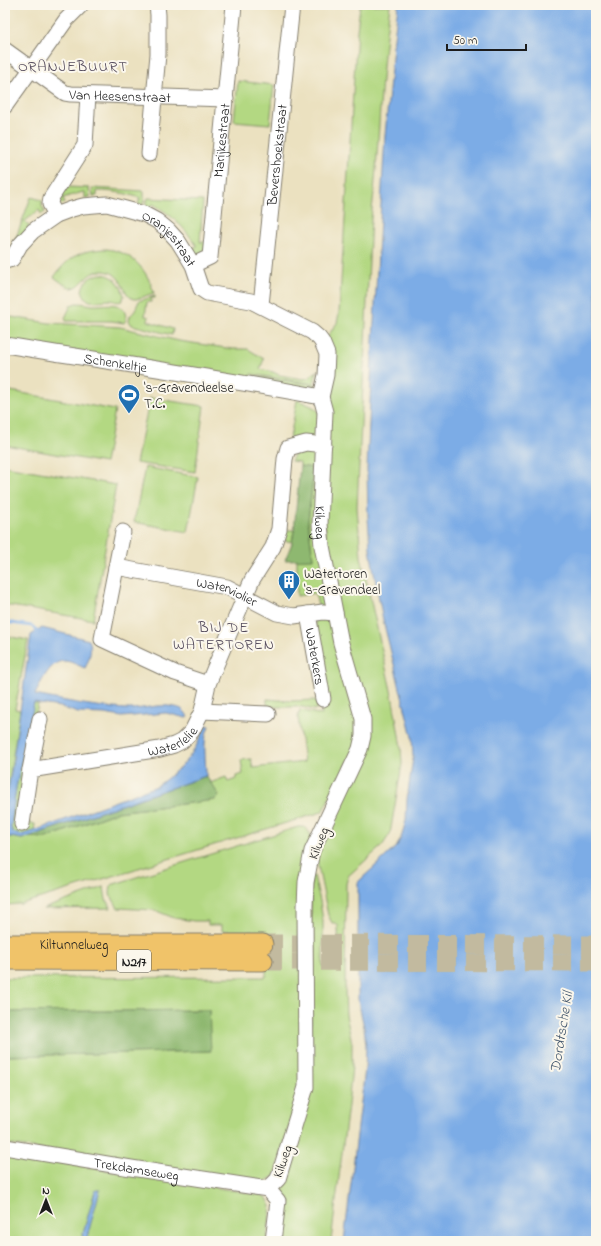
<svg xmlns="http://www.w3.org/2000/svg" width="601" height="1246" font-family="'Indie Flower',sans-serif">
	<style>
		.green { fill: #b3d882; stroke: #687a4f }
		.forest { fill: #8eb870; stroke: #556a46 }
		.water { fill: #7bace6; stroke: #4c6481 }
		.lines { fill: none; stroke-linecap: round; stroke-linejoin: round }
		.stream { stroke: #7bace6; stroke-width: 3 }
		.major-tunnel { stroke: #c2ba9f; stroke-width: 19; stroke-dasharray: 19 10; stroke-linecap: butt }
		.minor-casing { stroke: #847e6e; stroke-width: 17 }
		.major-casing { stroke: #847e6e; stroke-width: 21 }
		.minor { stroke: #fff; stroke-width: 15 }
		.major { stroke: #f0c369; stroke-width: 19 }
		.labels { text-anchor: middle; stroke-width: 4; stroke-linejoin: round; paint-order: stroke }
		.shield { fill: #fbf7ec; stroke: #5f5e5a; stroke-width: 1 }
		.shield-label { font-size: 13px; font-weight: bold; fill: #1c1c1c }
		.street-label { font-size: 14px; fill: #1c1c1c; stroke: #fbf7ec }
		.poi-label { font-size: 14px; fill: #1c1c1c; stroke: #fbf7ec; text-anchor: start }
		.neighbourhood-label { font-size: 15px; letter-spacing: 1px; fill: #554c5d; stroke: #fbf7ec }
		.water-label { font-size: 15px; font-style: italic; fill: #42566d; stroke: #fbf7ec }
	</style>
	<rect width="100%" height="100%" fill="#fbf7ec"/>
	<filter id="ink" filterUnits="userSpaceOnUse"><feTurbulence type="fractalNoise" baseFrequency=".025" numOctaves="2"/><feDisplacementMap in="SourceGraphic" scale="8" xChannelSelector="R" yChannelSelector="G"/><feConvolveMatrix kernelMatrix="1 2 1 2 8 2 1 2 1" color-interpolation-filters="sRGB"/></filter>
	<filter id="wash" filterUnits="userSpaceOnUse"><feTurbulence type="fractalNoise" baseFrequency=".012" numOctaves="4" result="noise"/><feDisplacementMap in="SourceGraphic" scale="16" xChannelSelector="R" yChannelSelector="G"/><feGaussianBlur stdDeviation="0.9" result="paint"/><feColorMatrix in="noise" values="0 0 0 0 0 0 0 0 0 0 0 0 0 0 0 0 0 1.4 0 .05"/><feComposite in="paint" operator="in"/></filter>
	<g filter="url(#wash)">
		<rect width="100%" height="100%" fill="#ebe1c0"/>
		<!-- green -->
		<path class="green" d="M360,5H390C379,76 380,148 371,219L357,507L361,557L392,695L401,747L402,764L390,834L382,846L348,876L346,884L345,989L346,1015L352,1043V1067L348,1105L331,1241H278L284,1182L311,1091V877L314,876L320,901L323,921V966H339L338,926L336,923H332L328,915L317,861V851L364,749L337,612L325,528V340L337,323L339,313L357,31Z
			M238,81L274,85L270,124L234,121Z
			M67,187L89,188L90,197L85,198V193L83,192L63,198L65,203L61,204L58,200Z
			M92,188L144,191V201L142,205L138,204L140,198C126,193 112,191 97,191V196H93Z
			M31,197L42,200V206L45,212L41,214L39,210L25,221L30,227L13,246Z
			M148,198L203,201L200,242H207L203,256L194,255L190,250L197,246C184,227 172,215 153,204L150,208L145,206Z
			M106,249C131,251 147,269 154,293C149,294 142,298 136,299C124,300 124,276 109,272C87,266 83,288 72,288C68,288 58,280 54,277C69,256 81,250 106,249Z
			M101,274C115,275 121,284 124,296L122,301C117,303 114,300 109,300C96,300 87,307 82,290C85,279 91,276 101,274Z
			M155,296V298H151V302H147L145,316L149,317L148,321L173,329L172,335L132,325L129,321L130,316L134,312L139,301Z
			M76,303C82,303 86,304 92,305C105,306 126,298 126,320L124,323L112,321H66L65,318L71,305Z
			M5,316L49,323L120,327L179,341L233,349H248L264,359L260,369L273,372L279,375L303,379L309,378L317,370L314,384L251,374V376L317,385L311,390L5,342Z
			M5,390L115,410L105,463L5,445Z
			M150,398L204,406L195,472L136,463Z
			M297,400C324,411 320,409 320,437L292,442L290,438Z
			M302,451L310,452L314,457L316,466L330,607L318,606L315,593L297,596V559L313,558L308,521L314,468L300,466V462L291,461L295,453Z
			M5,466L116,485L93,620L5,605Z
			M145,467L198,477L188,532L134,522Z
			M285,530H294L292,542L283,540Z
			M329,618L356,711L358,743L322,812L21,904L5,905V836L22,839L28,837L46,838L117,812L215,800L219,795L210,783L226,777L228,782L236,779V776L243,774L241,760L251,759L253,768L304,762L298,717L300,710L322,715L320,701L315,619Z
			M5,636L28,640L15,709L20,710L5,807Z
			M267,699L291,701L316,700L318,708L314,710L302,707H267Z
			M34,703L38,704L30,745L27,822L35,824L34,831L20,835L13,832L11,828L16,788Z
			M298,827H304C310,832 311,835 312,843L300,1087L275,1176L262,1183L5,1144V1056L210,1051L209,1010L5,1012V978L266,977V931H222V925H208V921H194L174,918L154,910L118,908L110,894L111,885Z
			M104,887L106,900L111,908L43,909Z
			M5,1154L262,1195L267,1198L271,1206L267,1241H85L97,1190L95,1191L81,1241H5Z"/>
		<!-- forest -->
		<path class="forest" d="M300,466L314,468L308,521L313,559L285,560L292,543L294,531Z
			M206,776L219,795L215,800L117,812L46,838L28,837Z
			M209,1010L211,1051L5,1056V1012Z"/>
		<!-- water -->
		<path class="water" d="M398,5H596V1241H344L365,1069L366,1046L364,1027L358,1000V882L397,846L402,835L406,820L407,799L413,758L412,737L383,620L374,573L370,549L368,517L367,469L372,356L385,136L393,46Z
			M42,628L89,640C93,648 89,660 85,668C79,666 71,661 64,661C50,661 40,684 35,695C65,701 95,707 126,709C142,710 158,703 175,707C182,708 185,711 188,717L186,718L166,713L122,717L104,714L78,713L60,707L34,703L16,788L11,828L13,832L20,835L34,831L157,786C180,769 195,756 204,727L203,726L205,725L209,726C202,741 206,760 206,776L22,839L5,836V807L11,773L31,635Z
			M97,1190H100L86,1241H81L95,1191Z"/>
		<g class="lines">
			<!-- stream -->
			<path class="stream" d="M5,622L32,626L37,631L36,635"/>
		</g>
	</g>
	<g filter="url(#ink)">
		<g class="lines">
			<!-- major-tunnel -->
			<path class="major-tunnel" d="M263,944L596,945
				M263,961L596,962"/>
			<!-- minor casing -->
			<g class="minor-casing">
				<g id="minor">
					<path id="s1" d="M5,50L65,93L71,94L226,99"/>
					<path d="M5,106L66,20L81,5"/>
					<path d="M149,154L158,54V15L157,5"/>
					<path d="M56,215L50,204L51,198L85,145L88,95"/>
					<path id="s2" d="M5,261L12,259L20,245L33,231L56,215L72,209L83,206L107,204L144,214L157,221L168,230L178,241L193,265L201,289L207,293L251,301L312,332L319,338L322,342L327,354L326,375L321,397L325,412L320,524L322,546L341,643L363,719V736L360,749L312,851L306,882L305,906L306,1087L278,1179L268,1189"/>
					<path id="s3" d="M193,265L210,257L234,5"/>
					<path id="s4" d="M261,305L292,5"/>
					<path id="s5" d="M5,345C110,362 217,377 321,397"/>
					<path d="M123,532L102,639L175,673L208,684"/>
					<path id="s6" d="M116,567L227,587L277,613L294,616L323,612L335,613"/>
					<path id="s7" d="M308,614L323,699"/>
					<path d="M202,711L268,714"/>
					<path id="s8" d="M30,770L160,749L174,745L182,741L192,731L202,711L208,684L245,596L252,580L273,547L279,529L285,459L288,448L306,443L324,445"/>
					<path d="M22,824L30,770L40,719"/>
					<path id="s9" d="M5,1147L131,1168L268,1189"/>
					<path d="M268,1189L278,1201L273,1241"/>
				</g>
			</g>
			<!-- major casing -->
			<g class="major-casing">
				<g id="major">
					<path id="s10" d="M5,944H263"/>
					<path d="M5,960L263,961"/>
				</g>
			</g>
			<!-- minor -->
			<use href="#minor" class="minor"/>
			<!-- major -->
			<use href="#major" class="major"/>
		</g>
	</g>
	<!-- icons -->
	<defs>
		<g id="stadium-pin" transform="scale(1.15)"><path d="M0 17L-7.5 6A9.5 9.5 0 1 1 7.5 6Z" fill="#1f6fb2" stroke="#fbf7ec"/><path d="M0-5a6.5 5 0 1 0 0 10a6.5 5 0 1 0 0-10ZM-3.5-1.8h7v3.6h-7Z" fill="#fff"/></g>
		<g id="building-pin" transform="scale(1.15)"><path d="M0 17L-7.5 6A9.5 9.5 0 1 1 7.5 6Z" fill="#1f6fb2" stroke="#fbf7ec"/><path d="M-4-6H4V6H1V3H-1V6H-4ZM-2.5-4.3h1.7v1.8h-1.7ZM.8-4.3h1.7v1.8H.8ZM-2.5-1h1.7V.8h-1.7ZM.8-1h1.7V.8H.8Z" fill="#fff"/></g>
	</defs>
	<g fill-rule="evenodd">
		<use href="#stadium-pin" x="129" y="395"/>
		<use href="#building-pin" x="289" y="581"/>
	</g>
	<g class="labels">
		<!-- shield labels -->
		<rect class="shield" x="117" y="950" width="34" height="22" rx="3"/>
		<g class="shield-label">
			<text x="134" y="966">N217</text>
		</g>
		<!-- street labels -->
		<g class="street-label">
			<text dy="5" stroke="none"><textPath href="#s1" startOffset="129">Van Heesenstraat</textPath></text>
			<text dy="5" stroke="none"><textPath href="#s3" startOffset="136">Marijkestraat</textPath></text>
			<text dy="5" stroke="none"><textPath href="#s4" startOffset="151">Bevershoekstraat</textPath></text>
			<text dy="5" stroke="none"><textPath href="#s2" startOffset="197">Oranjestraat</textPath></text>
			<text dy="5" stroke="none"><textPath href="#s5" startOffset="112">Schenkeltje</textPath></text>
			<text dy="5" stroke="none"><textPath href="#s2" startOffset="576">Kilweg</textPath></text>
			<text dy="5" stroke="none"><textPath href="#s6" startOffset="114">Waterviolier</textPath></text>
			<text dy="5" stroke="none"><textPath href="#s7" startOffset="43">Waterkers</textPath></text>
			<text dy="5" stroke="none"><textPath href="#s8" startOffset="146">Waterlelie</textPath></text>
			<text transform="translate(318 843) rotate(-68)" y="5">Kilweg</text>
			<text dy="5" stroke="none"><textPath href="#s10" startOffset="69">Kiltunnelweg</textPath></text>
			<text transform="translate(282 1161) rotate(-70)" y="5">Kilweg</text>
			<text dy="5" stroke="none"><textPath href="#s9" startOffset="133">Trekdamseweg</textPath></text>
		</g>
		<!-- poi labels -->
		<g class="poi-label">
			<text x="144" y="392">'s-Gravendeelse<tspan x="144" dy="16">T.C.</tspan></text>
			<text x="304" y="578">Watertoren<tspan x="304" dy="16">'s-Gravendeel</tspan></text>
		</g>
		<!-- neighbourhood labels -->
		<g class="neighbourhood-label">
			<text x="73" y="71">ORANJEBUURT</text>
			<text x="224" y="632">BIJ DE<tspan x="224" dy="17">WATERTOREN</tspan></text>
		</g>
		<!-- water labels -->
		<g class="water-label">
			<text transform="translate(561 1032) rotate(-81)" y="5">Dordtsche Kil</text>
		</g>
	</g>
	<!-- margin -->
	<rect width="601" height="1246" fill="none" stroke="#fbf7ec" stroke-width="20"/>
	<!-- north arrow -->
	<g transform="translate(46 1200)" stroke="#fbf7ec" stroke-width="3" paint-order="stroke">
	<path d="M0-3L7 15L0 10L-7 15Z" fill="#1c1c1c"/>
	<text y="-6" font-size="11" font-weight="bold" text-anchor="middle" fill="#1c1c1c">N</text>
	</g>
	<!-- scale -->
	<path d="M447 44v6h79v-6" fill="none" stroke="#1c1c1c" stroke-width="2"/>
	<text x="453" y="44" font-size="12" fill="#1c1c1c" stroke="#fbf7ec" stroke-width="3" paint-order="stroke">50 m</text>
</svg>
